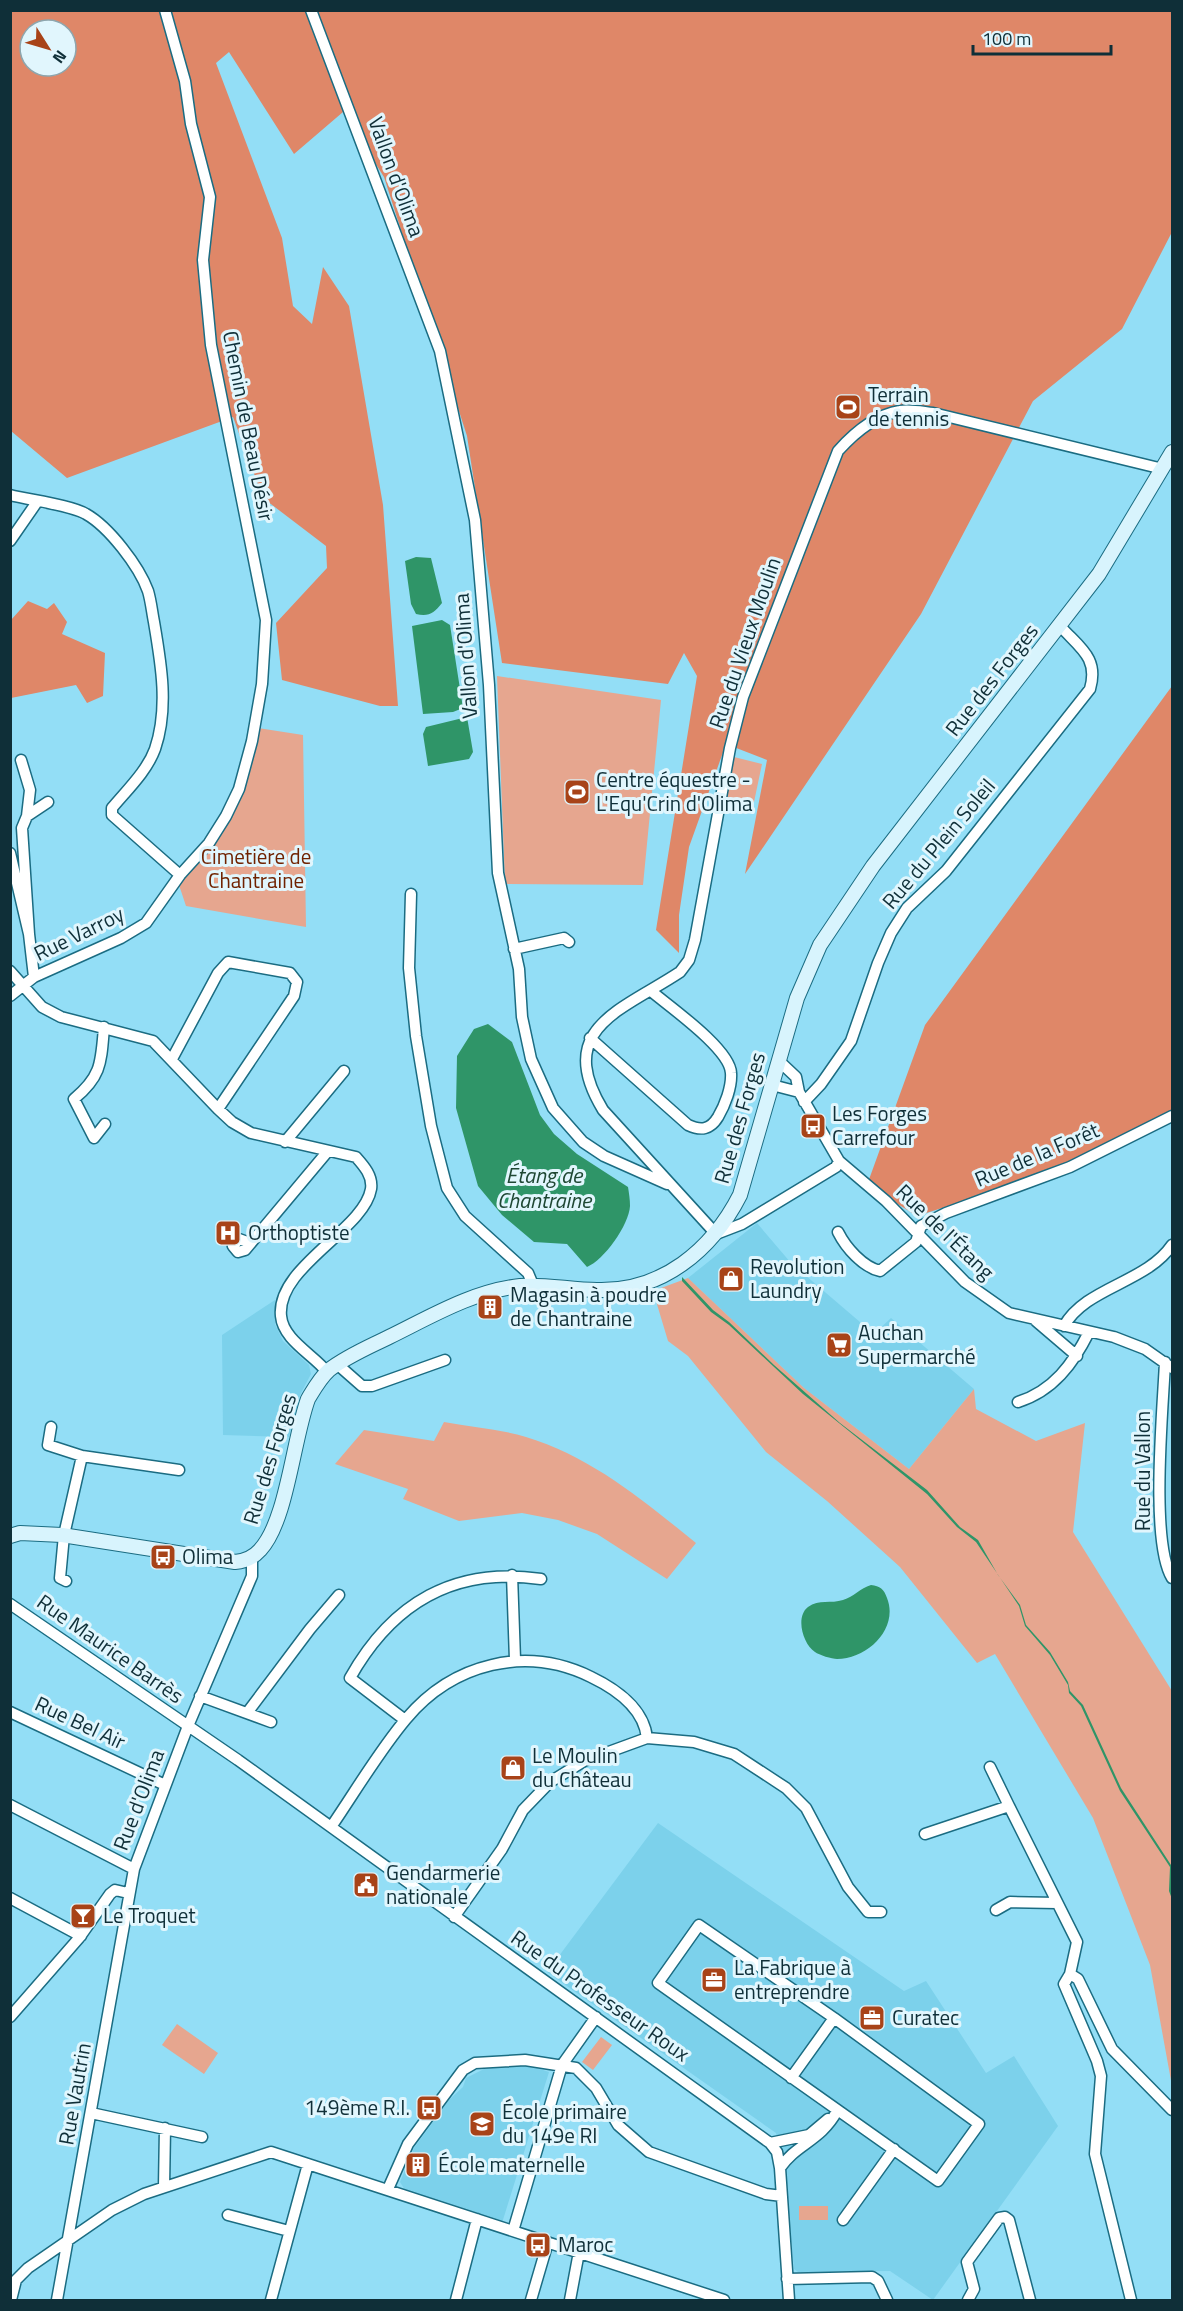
<svg xmlns="http://www.w3.org/2000/svg" width="1183" height="2311" font-family="'Titillium Web',sans-serif">
	<style>
		.built { fill: #7cd1eb }
		.green { fill: #e6a68f }
		.forest { fill: #df8768; fill-rule: evenodd }
		.water { fill: #2f9568 }
		.lines { fill: none; stroke-linecap: round; stroke-linejoin: round }
		.minor-casing { stroke: #1b6c82; stroke-width: 13 }
		.secondary-casing { stroke: #1b6c82; stroke-width: 16 }
		.minor { stroke: #fff; stroke-width: 10 }
		.secondary { stroke: #d8f4fd; stroke-width: 14 }
		.labels { text-anchor: middle; stroke-width: 6; stroke-linejoin: round; paint-order: stroke }
		.street-label { font-size: 21px; fill: #0f2f38; stroke: #e1f6fd }
		.poi-label { font-size: 21px; fill: #0f2f38; stroke: #e1f6fd; text-anchor: start }
		.park-label { font-size: 21px; fill: #702200; stroke: #e1f6fd }
		.water-label { font-size: 22px; font-style: italic; fill: #1f4834; stroke: #e1f6fd }
	</style>
	<rect width="100%" height="100%" fill="#93def6"/>
	<!-- built -->
	<path class="built" d="M757,1223L791,1263L874,1334L891,1318L974,1389L909,1469L804,1388L688,1278Z
		M275,1300V1324L283,1341L309,1365L311,1374L300,1395L289,1437L223,1435L222,1335Z
		M658,1823L904,1991L926,1981L986,2073L1014,2056L1058,2126L933,2300L890,2271L798,2272L794,2269L785,2177L776,2133L547,1972Z
		M495,2066H531L549,2072L502,2223L405,2190L400,2182L414,2148L449,2100L463,2087L466,2078L484,2069Z"/>
	<!-- green -->
	<path class="green" d="M497,676L661,700L643,885L505,884Z
		M258,728L303,735L306,927L186,906L178,882L216,842L243,789Z
		M734,757L762,764L754,802L726,799Z
		M688,1278L804,1388L909,1469L974,1389L976,1409L1036,1441L1085,1423L1073,1532L1172,1691V2086L1150,1965L1093,1818L995,1654L977,1663L900,1567L827,1501L766,1452L688,1356L668,1341L653,1291Z
		M444,1422C471,1427 500,1429 526,1437C592,1457 644,1501 696,1543L667,1579L597,1534L558,1520L522,1513L459,1521L403,1499L408,1489L335,1464L364,1430L434,1441Z
		M177,2024L218,2053L204,2074L162,2045Z
		M601,2037L612,2045L593,2070L582,2062Z
		M799,2206H828V2220H799Z"/>
	<!-- forest -->
	<path class="forest" d="M10,11H1172V232L1122,329L1033,401L921,614L745,874L767,760L726,744L689,847L679,915V953L656,930L697,676L684,653L668,684L502,663L467,436L384,177L343,112L294,154L229,52L216,63L282,238L293,306L312,324L323,267L349,306L383,505L398,706H380L282,680L276,623L327,568L326,546L263,498L233,417L67,478L11,431ZM30,30H66V66H30Z
		M28,601L47,609L54,603L67,622L62,634L105,653L103,696L87,703L76,685L11,698V620Z
		M1172,686V1118L1055,1172L917,1216L867,1185L925,1025Z"/>
	<!-- water -->
	<path class="water" d="M416,557L431,558L442,603C434,613 429,617 416,614L411,604L405,561Z
		M442,620L450,625L463,708L453,712L423,714L412,626Z
		M467,717L473,752L469,759L428,766L423,734L426,727Z
		M488,1024L512,1042L540,1115L554,1134L577,1154L628,1187C629,1193 630,1200 630,1206C629,1225 604,1260 587,1267L567,1244L534,1242L502,1215L478,1186L456,1108L457,1056L474,1029Z
		M682,1277L713,1310L729,1322L774,1365L840,1423L927,1490L960,1527L978,1540L998,1575L1020,1605L1026,1625L1050,1652L1068,1682L1070,1691L1083,1705L1121,1788L1171,1865L1172,1899L1169,1891L1170,1867L1120,1791L1081,1706L1069,1693L1068,1685L1050,1655L1025,1626L1019,1606L976,1542L957,1527L927,1494L803,1394L729,1325L711,1312L682,1281Z
		M871,1585C880,1586 884,1589 887,1598C899,1628 868,1659 837,1659C832,1659 819,1655 815,1652C803,1644 795,1617 808,1607C819,1599 831,1604 843,1600C854,1597 860,1588 871,1585Z"/>
	<g class="lines">
		<!-- minor casing -->
		<g class="minor-casing">
			<path id="minor" d="M311,10L440,351L475,520L489,685L498,873L519,969L522,1017L531,1059L553,1108L583,1142L604,1156L667,1184
				M10,495C29,500 71,505 86,514C109,527 139,566 148,591C151,601 152,612 154,622C161,663 169,708 155,749C147,771 127,790 112,808V815L180,875
				M10,541L37,502
				M21,760L30,790L27,816
				M10,853L29,934L34,977
				M411,894L409,968L416,1036L431,1126L447,1188L465,1216L528,1273L533,1285
				M29,934L22,828L27,816L48,802
				M514,949L564,938L569,942
				M10,971L42,1007L61,1017L153,1041L218,1109L232,1122L251,1133L356,1157C364,1166 373,1176 371,1189C364,1230 276,1267 281,1316C283,1340 314,1355 327,1372
				M10,996L34,977L121,938L146,923L180,875L209,843L226,816L239,789L252,741L262,684L266,620L211,345L203,260L210,197L191,124L185,81L165,10
				M104,1027C101,1062 102,1076 74,1099L94,1138L105,1124
				M590,1038L688,1125C701,1131 710,1130 718,1117C725,1105 732,1087 731,1073C730,1049 670,1007 651,991
				M172,1059L218,973L228,962L290,973L297,982L294,996L218,1109
				M779,1061L796,1077L799,1092L839,1161L886,1201L965,1282L1009,1313L1114,1337L1145,1349L1172,1368
				M772,1085L799,1092
				M804,1102L821,1084L851,1041L878,963L891,933L907,908L946,871L1090,689C1099,658 1080,648 1061,627
				M285,1142L344,1071
				M839,1161L836,1167L742,1224L716,1234L603,1110C553,1028 623,1010 680,972L689,960L695,940L730,748L743,697L838,451C854,433 875,415 900,411C910,409 923,412 933,413L1163,469
				M838,1232C846,1248 863,1267 880,1271L916,1242L921,1226L946,1213L1070,1167L1172,1116
				M250,1243L239,1239L233,1246L238,1252L245,1250L328,1151
				M1036,1321L1077,1356
				M1064,1326C1086,1287 1146,1283 1172,1245
				M1165,1362C1163,1408 1150,1542 1172,1578
				M337,1364L362,1386H372L445,1360
				M1018,1402C1053,1391 1073,1364 1089,1332
				M51,1427L48,1445L82,1456L179,1470
				M512,1575L515,1660
				M66,1581L60,1578L64,1535L82,1456
				M10,1604L238,1760L770,2143L777,2152L780,2168L789,2300
				M200,1696L271,1722
				M10,1712L165,1785
				M247,1713L310,1629L339,1595
				M405,1720L350,1678C392,1603 455,1566 541,1579
				M10,1805L134,1869
				M1009,1806L1077,1942L1070,1974L1064,1984L1097,2061L1101,2076L1095,2154L1131,2300
				M331,1827C355,1792 379,1751 406,1719C453,1663 526,1645 591,1677C616,1689 644,1709 647,1738
				M925,1834L1009,1806L990,1767
				M10,1898L81,1936
				M996,1910L1010,1902L1057,1903
				M454,1917L502,1849L523,1810L550,1782L584,1761L647,1738L694,1742L734,1754L786,1788L806,1808L848,1887L868,1912H881
				M699,1925L834,2018L979,2124L938,2181L658,1983Z
				M1070,1974L1078,1979L1112,2049L1172,2110
				M10,2017L79,1938L110,1894L115,1890L128,1893
				M791,2078L834,2018
				M91,2113L202,2137
				M770,2143L809,2135L828,2119
				M780,2168C796,2144 821,2141 837,2111
				M164,2187L165,2128
				M388,2189L408,2144L463,2070L475,2063L525,2060L576,2068L596,2088L618,2125L649,2152L766,2194L782,2196
				M228,2215L289,2231
				M843,2220L894,2149
				M513,2231L562,2065L596,2017
				M787,2279L872,2277L878,2281L887,2300
				M11,2300L16,2280L28,2268L112,2210L144,2194L271,2152L724,2300
				M57,2300L134,1869L188,1726L252,1576V1557
				M271,2300L308,2164
				M456,2300L477,2219
				M531,2300L548,2242
				M570,2300L579,2252
				M968,2300L974,2289L967,2262L999,2218L1005,2217L1009,2220L1030,2300"/>
		</g>
		<!-- secondary casing -->
		<g class="secondary-casing">
			<path id="secondary" d="M10,1536L20,1533L62,1535L235,1562C245,1561 253,1558 260,1550C287,1521 293,1440 308,1399C314,1389 320,1378 329,1370C347,1356 369,1347 389,1337C430,1317 473,1291 520,1286C546,1284 571,1290 597,1290C662,1292 712,1250 740,1195L797,998L820,945L873,866L1099,574L1172,452"/>
		</g>
		<!-- minor -->
		<use href="#minor" class="minor"/>
		<!-- secondary -->
		<use href="#secondary" class="secondary"/>
	</g>
	<!-- icons -->
	<defs>
		<g id="stadium-square" transform="scale(1.35)"><rect x="-9" y="-9" width="18" height="18" rx="4" fill="#a84318" stroke="#e1f6fd"/><path d="M0-5a6.5 5 0 1 0 0 10a6.5 5 0 1 0 0-10ZM-3.5-1.8h7v3.6h-7Z" fill="#fff"/></g>
		<g id="bus-square" transform="scale(1.35)"><rect x="-9" y="-9" width="18" height="18" rx="4" fill="#a84318" stroke="#e1f6fd"/><path d="M-5-6H5V4H4V6H2V4H-2V6H-4V4H-5ZM-3.5-4V0h7V-4ZM-3.5 1.2v1.5H-2V1.2ZM2 1.2v1.5H3.5V1.2Z" fill="#fff"/></g>
		<g id="hospital-square" transform="scale(1.35)"><rect x="-9" y="-9" width="18" height="18" rx="4" fill="#a84318" stroke="#e1f6fd"/><path d="M-5-5h3v3.5h4V-5h3V5h-3V1.5h-4V5h-3Z" fill="#fff"/></g>
		<g id="shop-square" transform="scale(1.35)"><rect x="-9" y="-9" width="18" height="18" rx="4" fill="#a84318" stroke="#e1f6fd"/><path d="M-5-2.5h2.3a2.7 3.5 0 0 1 5.4 0H5L5.5 6h-11ZM-1.5-2.5h3a1.5 2.3 0 0 0-3 0Z" fill="#fff"/></g>
		<g id="building-square" transform="scale(1.35)"><rect x="-9" y="-9" width="18" height="18" rx="4" fill="#a84318" stroke="#e1f6fd"/><path d="M-4-6H4V6H1V3H-1V6H-4ZM-2.5-4.3h1.7v1.8h-1.7ZM.8-4.3h1.7v1.8H.8ZM-2.5-1h1.7V.8h-1.7ZM.8-1h1.7V.8H.8Z" fill="#fff"/></g>
		<g id="supermarket-square" transform="scale(1.35)"><rect x="-9" y="-9" width="18" height="18" rx="4" fill="#a84318" stroke="#e1f6fd"/><path d="M-6-5.5h2.5l.6 2H6L4.5 2H-2.5L-4.4-4H-6ZM-1.5 3.2a1.3 1.3 0 1 0 .1 0ZM3 3.2a1.3 1.3 0 1 0 .1 0Z" fill="#fff"/></g>
		<g id="civic-square" transform="scale(1.35)"><rect x="-9" y="-9" width="18" height="18" rx="4" fill="#a84318" stroke="#e1f6fd"/><path d="M-.6-6.5H3V-4.5H.6V-3L4-1V1h2V6H-6V1h2V-1L-.6-3ZM-1.2 2.5V6h2.4V2.5Z" fill="#fff"/></g>
		<g id="bar-square" transform="scale(1.35)"><rect x="-9" y="-9" width="18" height="18" rx="4" fill="#a84318" stroke="#e1f6fd"/><path d="M-6-5H6L.8 .8V4.5H3.5V6h-7V4.5H-.8V.8Z" fill="#fff"/></g>
		<g id="office-square" transform="scale(1.35)"><rect x="-9" y="-9" width="18" height="18" rx="4" fill="#a84318" stroke="#e1f6fd"/><path d="M-6-3h4V-5.5h4V-3h4V5H-6ZM-1-4.5V-3h2v-1.5ZM-6 0V1H6V0Z" fill="#fff"/></g>
		<g id="school-square" transform="scale(1.35)"><rect x="-9" y="-9" width="18" height="18" rx="4" fill="#a84318" stroke="#e1f6fd"/><path d="M0-5L7-2L0 1L-7-2ZM-4 1L0 2.5L4 1V4Q0 6-4 4Z" fill="#fff"/></g>
	</defs>
	<g fill-rule="evenodd">
		<use href="#stadium-square" x="848" y="407"/>
		<use href="#stadium-square" x="577" y="792"/>
		<use href="#bus-square" x="813" y="1126"/>
		<use href="#hospital-square" x="228" y="1233"/>
		<use href="#shop-square" x="731" y="1279"/>
		<use href="#building-square" x="490" y="1307"/>
		<use href="#supermarket-square" x="839" y="1345"/>
		<use href="#bus-square" x="163" y="1557"/>
		<use href="#shop-square" x="513" y="1768"/>
		<use href="#civic-square" x="366" y="1885"/>
		<use href="#bar-square" x="83" y="1916"/>
		<use href="#office-square" x="714" y="1980"/>
		<use href="#office-square" x="872" y="2018"/>
		<use href="#bus-square" x="429" y="2108"/>
		<use href="#school-square" x="482" y="2124"/>
		<use href="#building-square" x="418" y="2165"/>
		<use href="#bus-square" x="538" y="2245"/>
	</g>
	<g class="labels">
		<!-- street labels -->
		<g class="street-label">
			<text transform="translate(396 177) rotate(70)" y="7">Vallon d'Olima</text>
			<text transform="translate(248 426) rotate(79)" y="7">Chemin de Beau Désir</text>
			<text transform="translate(745 643) rotate(-71)" y="7">Rue du Vieux Moulin</text>
			<text transform="translate(466 656) rotate(-94)" y="7">Vallon d'Olima</text>
			<text transform="translate(992 680) rotate(-52)" y="7">Rue des Forges</text>
			<text transform="translate(939 844) rotate(-50)" y="7">Rue du Plein Soleil</text>
			<text transform="translate(79 934) rotate(-26)" y="7">Rue Varroy</text>
			<text transform="translate(740 1118) rotate(-74)" y="7">Rue des Forges</text>
			<text transform="translate(1037 1155) rotate(-23)" y="7">Rue de la Forêt</text>
			<text transform="translate(945 1232) rotate(44)" y="7">Rue de l'Étang</text>
			<text transform="translate(270 1459) rotate(-73)" y="7">Rue des Forges</text>
			<text transform="translate(1143 1471) rotate(-90)" y="7">Rue du Vallon</text>
			<text transform="translate(110 1649) rotate(35)" y="7">Rue Maurice Barrès</text>
			<text transform="translate(80 1723) rotate(25)" y="7">Rue Bel Air</text>
			<text transform="translate(139 1800) rotate(-69)" y="7">Rue d'Olima</text>
			<text transform="translate(600 1996) rotate(35)" y="7">Rue du Professeur Roux</text>
			<text transform="translate(75 2094) rotate(-80)" y="7">Rue Vautrin</text>
		</g>
		<!-- poi labels -->
		<g class="poi-label">
			<text x="868" y="402">Terrain<tspan x="868" dy="24">de tennis</tspan></text>
			<text x="596" y="787">Centre équestre -<tspan x="596" dy="24">L'Equ'Crin d'Olima</tspan></text>
			<text x="832" y="1121">Les Forges<tspan x="832" dy="24">Carrefour</tspan></text>
			<text x="248" y="1240">Orthoptiste</text>
			<text x="750" y="1274">Revolution<tspan x="750" dy="24">Laundry</tspan></text>
			<text x="510" y="1302">Magasin à poudre<tspan x="510" dy="24">de Chantraine</tspan></text>
			<text x="858" y="1340">Auchan<tspan x="858" dy="24">Supermarché</tspan></text>
			<text x="182" y="1564">Olima</text>
			<text x="532" y="1763">Le Moulin<tspan x="532" dy="24">du Château</tspan></text>
			<text x="386" y="1880">Gendarmerie<tspan x="386" dy="24">nationale</tspan></text>
			<text x="103" y="1923">Le Troquet</text>
			<text x="734" y="1975">La Fabrique à<tspan x="734" dy="24">entreprendre</tspan></text>
			<text x="892" y="2025">Curatec</text>
			<text x="410" y="2115" text-anchor="end">149ème R.I.</text>
			<text x="502" y="2119">École primaire<tspan x="502" dy="24">du 149e RI</tspan></text>
			<text x="438" y="2172">École maternelle</text>
			<text x="558" y="2252">Maroc</text>
		</g>
		<!-- park labels -->
		<g class="park-label">
			<text x="256" y="864">Cimetière de<tspan x="256" dy="24">Chantraine</tspan></text>
		</g>
		<!-- water labels -->
		<g class="water-label">
			<text x="544" y="1183">Étang de<tspan x="544" dy="25">Chantraine</tspan></text>
		</g>
	</g>
	<!-- border -->
	<rect width="1183" height="2311" fill="none" stroke="#0f2f38" stroke-width="24"/>
	<!-- north arrow -->
	<g transform="translate(48 48) rotate(127)"><circle r="28" fill="#e1f6fd" stroke="#8da6ae" stroke-width="1.5"/>
	<path d="M0-4.5L10 22L0 15L-10 22Z" fill="#a84318"/>
	<text y="-9" font-size="16" font-weight="bold" text-anchor="middle" fill="#0f2f38">N</text>
	</g>
	<!-- scale -->
	<path d="M973 45v9h138v-9" fill="none" stroke="#0f2f38" stroke-width="3"/>
	<text x="982" y="45" font-size="18" fill="#0f2f38" stroke="#e1f6fd" stroke-width="4.5" paint-order="stroke">100 m</text>
</svg>
